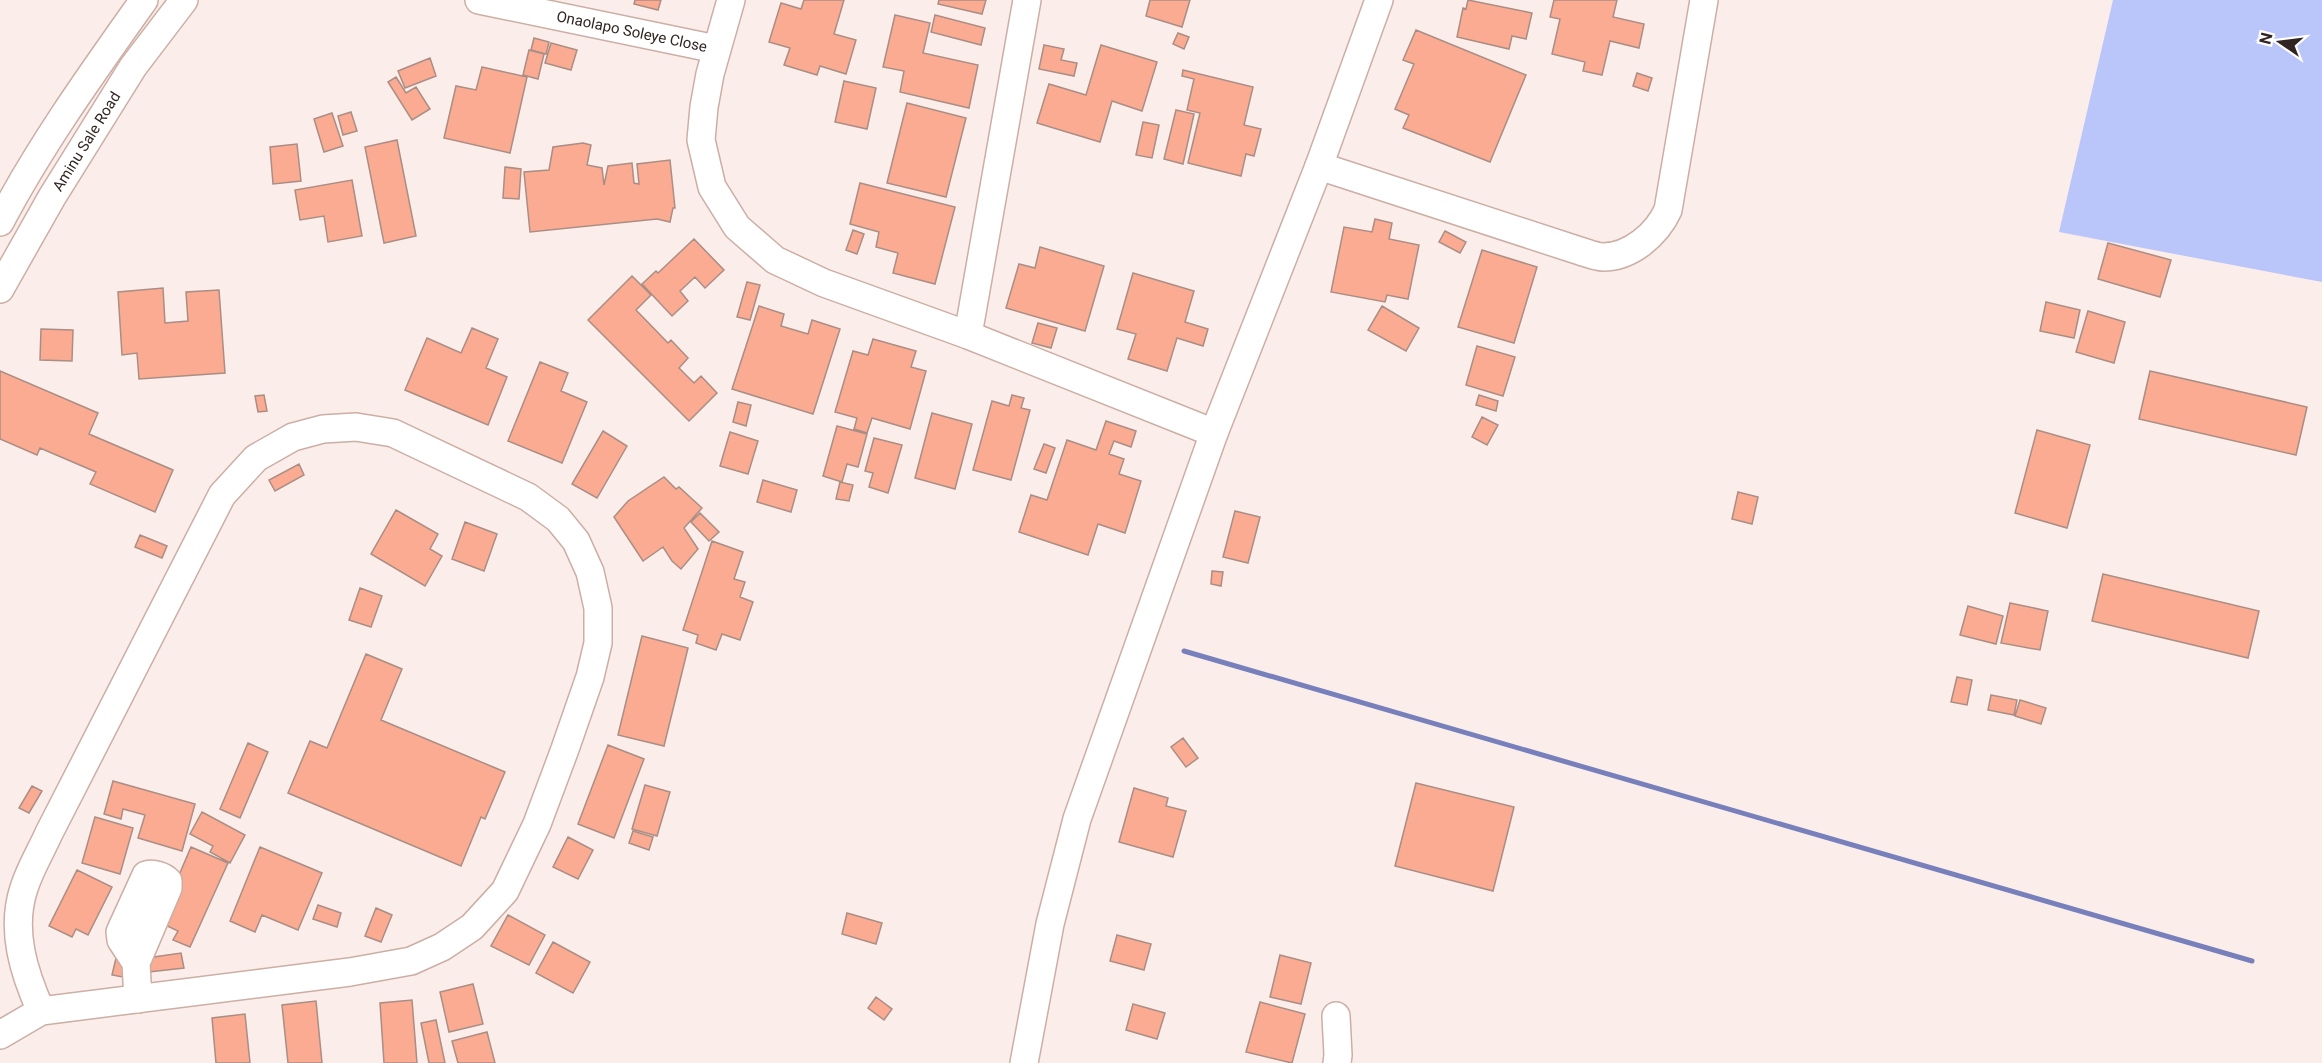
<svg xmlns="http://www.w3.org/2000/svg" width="2322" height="1063" font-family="Roboto,sans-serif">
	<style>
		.green { fill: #bac5f9 }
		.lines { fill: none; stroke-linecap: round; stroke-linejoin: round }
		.stream { stroke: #7880bc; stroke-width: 5 }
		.building { fill: #fbab92; stroke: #aa8d84; stroke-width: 1.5 }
		.minor-casing { stroke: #ccaea5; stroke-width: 30 }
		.minor { stroke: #fff; stroke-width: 27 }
		.labels { text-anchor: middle; stroke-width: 6; stroke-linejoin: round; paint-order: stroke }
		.street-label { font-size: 15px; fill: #302521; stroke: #fefefe }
	</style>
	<rect width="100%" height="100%" fill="#fbeeea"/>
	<!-- green -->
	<path class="green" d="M2113,0H2322V282L2059,232Z"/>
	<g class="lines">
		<!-- stream -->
		<path class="stream" d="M1184,651L2252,961"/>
	</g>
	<!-- building -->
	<path class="building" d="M635,0H661L658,10L634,4Z
		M804,0H844L834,34L856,40L846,74L820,66L817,75L784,65L790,48L769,42L781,3L801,9Z
		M939,0H986L982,14L938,4Z
		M1150,0H1190L1182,27L1146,16Z
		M1468,0L1532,13L1526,39L1512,36L1509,49L1457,37L1463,8L1466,9Z
		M1554,0H1617L1613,17L1644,24L1639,48L1610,41L1602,75L1583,71L1585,62L1552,54L1560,19L1550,17Z
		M895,15L930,23L923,53L978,65L969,108L900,92L904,71L883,67Z
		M935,15L985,28L981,45L931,32Z
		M1416,30L1526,75L1490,162L1403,128L1409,115L1395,109L1414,64L1403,60Z
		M1178,33L1189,37L1184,49L1173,44Z
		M534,38L549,42L546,54L531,50Z
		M551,43L577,50L571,70L545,63Z
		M1044,45L1064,49L1061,60L1077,63L1074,76L1039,69Z
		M1101,45L1157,62L1142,111L1112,101L1100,142L1037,123L1049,84L1086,95Z
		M529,50L544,54L538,79L523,75Z
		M430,58L436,76L405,88L398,71Z
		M482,67L527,77L510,153L444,138L456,86L476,90Z
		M1183,70L1253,87L1244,125L1261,129L1254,156L1246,154L1241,176L1188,163L1200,113L1187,110L1194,79L1182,76Z
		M1637,73L1652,78L1648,91L1633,86Z
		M396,77L406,93L416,87L430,109L412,120L388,82Z
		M844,81L876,88L867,129L835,122Z
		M907,103L966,118L946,197L887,183Z
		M1176,110L1194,114L1183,164L1164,159Z
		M351,112L357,131L343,135L338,116Z
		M332,113L343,146L324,152L314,119Z
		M1143,122L1159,125L1152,158L1136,155Z
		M397,140L416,236L384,243L365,147Z
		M583,143L591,145L587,165L602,168L604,185L608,166L632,163L634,183L639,184L637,164L670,160L675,208H673L670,222L657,219L530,232L524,172L549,170L553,147Z
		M297,144L301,181L273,184L270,147Z
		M505,167L521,169L519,199L503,198Z
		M352,180L362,236L328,242L324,216L300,220L295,190Z
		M860,183L955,207L935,284L893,273L898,253L876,247L879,232L850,224Z
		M1375,219L1392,223L1389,239L1419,245L1408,299L1387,295L1385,302L1331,292L1344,227L1372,232Z
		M853,230L864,234L857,254L846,250Z
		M1445,231L1466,242L1460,253L1439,242Z
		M694,239L724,270L705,288L695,277L680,291L688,301L672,316L642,284L656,271L658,273Z
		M2108,243L2171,260L2160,297L2098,279Z
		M1040,247L1104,266L1085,331L1006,308L1019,264L1035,268Z
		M1482,250L1537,267L1514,343L1458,327Z
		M1133,273L1194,291L1185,322L1208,329L1203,346L1177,338L1167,371L1128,359L1136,334L1117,329Z
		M632,276L651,295L636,310L668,343L671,340L688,358L679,368L694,383L701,376L717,393L689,421L588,320Z
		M747,282L760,285L750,320L737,317Z
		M163,288L165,323L188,321L186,292L219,290L225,373L139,379L137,353L122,355L118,292Z
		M2046,302L2080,310L2074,338L2040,331Z
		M759,306L784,314L781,326L808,334L812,320L840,329L813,414L732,389Z
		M1382,306L1419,328L1406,351L1368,330Z
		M2088,311L2125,322L2114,363L2076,352Z
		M1038,323L1057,328L1051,348L1032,343Z
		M472,328L498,339L486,368L507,377L488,425L405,390L427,338L461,353Z
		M41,329L73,330L72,361L40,360Z
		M873,339L916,351L911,367L926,371L910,429L872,418L867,433L854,429L857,418L835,412L853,351L868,355Z
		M1477,346L1515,357L1503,396L1466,385Z
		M540,362L568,373L561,391L587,402L562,463L508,441Z
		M0,371L98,413L89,434L173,470L155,512L90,484L96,472L40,448L37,455L0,439Z
		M2150,371L2307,407L2296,455L2139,419Z
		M264,395L267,411L258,412L255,396Z
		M1012,395L1024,398L1021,408L1030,410L1011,480L973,470L992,401L1009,406Z
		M1479,395L1498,401L1496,411L1476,405Z
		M738,402L751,405L746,426L733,422Z
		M932,413L972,424L955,489L915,478Z
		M1482,417L1498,425L1487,445L1472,437Z
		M1106,421L1136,431L1131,447L1114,441L1109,454L1124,459L1119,474L1141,481L1125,533L1098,524L1088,555L1019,532L1031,495L1047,500L1067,440L1096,450Z
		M837,426L867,434L858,467L847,464L842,482L823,476Z
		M2037,430L2090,445L2067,528L2015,513Z
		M603,431L627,446L597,498L572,484Z
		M730,432L758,441L748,474L720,466Z
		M874,438L902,445L888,493L869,487L873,473L865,471Z
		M1044,444L1055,448L1046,473L1034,469Z
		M299,464L304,475L275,491L269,480Z
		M664,477L676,489L679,487L702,508L684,528L698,549L681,569L672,561L663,547L643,561L614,517L628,501Z
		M763,480L797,490L791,512L757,502Z
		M840,482L853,485L849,501L836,499Z
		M1738,492L1758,497L1752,524L1732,519Z
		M396,510L438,534L430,549L442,556L425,586L371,554Z
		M1235,511L1260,517L1248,563L1223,557Z
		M700,513L719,532L709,541L691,522Z
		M465,522L497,534L484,571L452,559Z
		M140,535L167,546L162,558L135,547Z
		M712,541L743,552L734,579L745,582L740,597L753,602L740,640L722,634L716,650L696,643L698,635L683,630Z
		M1212,571L1223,572L1221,586L1211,584Z
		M2103,574L2259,611L2248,658L2092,621Z
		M360,588L382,596L371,627L349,620Z
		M2010,603L2048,611L2040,650L2001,643Z
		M1968,606L2003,616L1996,644L1960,635Z
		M642,636L688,648L664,746L618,735Z
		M366,654L402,669L381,720L505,772L485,819L481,817L461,866L288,793L310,741L327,748Z
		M1957,677L1972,680L1967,705L1951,702Z
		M1991,695L2017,700L2014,715L1988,710Z
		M2020,700L2046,708L2041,724L2015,716Z
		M1183,738L1198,758L1186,767L1171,747Z
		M248,743L268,752L240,818L220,809Z
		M608,745L644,759L614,838L578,824Z
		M113,781L195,804L182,851L138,838L145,815L123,809L121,819L104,814Z
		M1416,783L1514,807L1493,891L1395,866Z
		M645,785L670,792L657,836L632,829Z
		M32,786L42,791L29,813L19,808Z
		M1134,788L1168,798L1166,806L1186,811L1173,857L1119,842Z
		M202,812L245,835L230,863L210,852L213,846L190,834Z
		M95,817L133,828L120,874L82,863Z
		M633,831L653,837L649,850L629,843Z
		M568,837L593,850L578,879L553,867Z
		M191,847L228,863L190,947L173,940L178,931L159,922Z
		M260,847L322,873L298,930L262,915L255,932L230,921Z
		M77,870L112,887L88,935L76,929L72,937L49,926Z
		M318,905L341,913L337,927L313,919Z
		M376,908L392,915L381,942L365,936Z
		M847,913L882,923L876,944L842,934Z
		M508,915L545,935L529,965L491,946Z
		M1117,935L1151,944L1144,970L1110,961Z
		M553,942L590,962L573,993L536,973Z
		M181,953L184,968L149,972L147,958Z
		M1280,955L1311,963L1301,1004L1270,997Z
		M116,958L132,961L128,978L112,975Z
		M473,984L483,1024L449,1032L440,992Z
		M876,997L892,1009L884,1020L868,1008Z
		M412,1000L417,1063H384L380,1003Z
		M316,1001L322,1063H288L282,1005Z
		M1260,1002L1305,1014L1292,1063L1246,1052Z
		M1133,1004L1165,1013L1157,1039L1126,1030Z
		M245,1014L250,1063H216L212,1018Z
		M436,1020L445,1063H429L421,1023Z
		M487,1032L495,1063H458L452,1041Z"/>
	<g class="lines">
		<!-- minor casing -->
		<g class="minor-casing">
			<g id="minor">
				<path id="s1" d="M479,0L716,49"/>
				<path d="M731,0L710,74L704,107L701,140L712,187L737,227L775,260L824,283L968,335L1214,433"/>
				<path d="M1319,166L1580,251C1587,253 1596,257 1603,257C1631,257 1657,234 1668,210L1704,0"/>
				<path d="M0,222C41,144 93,72 144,0"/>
				<path id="s2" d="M0,289L52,197L133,67L184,0"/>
				<path d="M968,335L1027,0"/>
				<path d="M136,963L121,940L120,932L146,875C154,873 163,876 168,881V888L136,963L138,999"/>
				<path d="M1336,1016L1338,1055L1337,1063"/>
				<path d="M0,1035L41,1011L350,972L411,961L442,947L472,927L505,891L537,824L565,749L590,677L598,643V608L590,572L576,541L558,519L528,497L393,433L356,427L323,429L293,437L256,458L222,495L49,833C41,851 30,869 24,888C10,930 24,973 41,1011"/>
				<path d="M1024,1063L1050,924L1077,819L1214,433L1319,166L1379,0"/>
			</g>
		</g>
		<!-- minor -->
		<use href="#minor" class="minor"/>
	</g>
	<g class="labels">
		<!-- street labels -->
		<g class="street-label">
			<text dy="5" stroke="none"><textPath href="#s1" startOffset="156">Onaolapo Soleye Close</textPath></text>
			<text dy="5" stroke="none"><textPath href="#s2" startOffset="171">Aminu Sale Road</textPath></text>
		</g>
	</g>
	<!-- north arrow -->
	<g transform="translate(2280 42) rotate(284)" stroke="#fefefe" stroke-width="4.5" paint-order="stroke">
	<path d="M0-4.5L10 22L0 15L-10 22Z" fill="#302521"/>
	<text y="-9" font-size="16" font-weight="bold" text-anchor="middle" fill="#302521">N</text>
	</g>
</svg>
